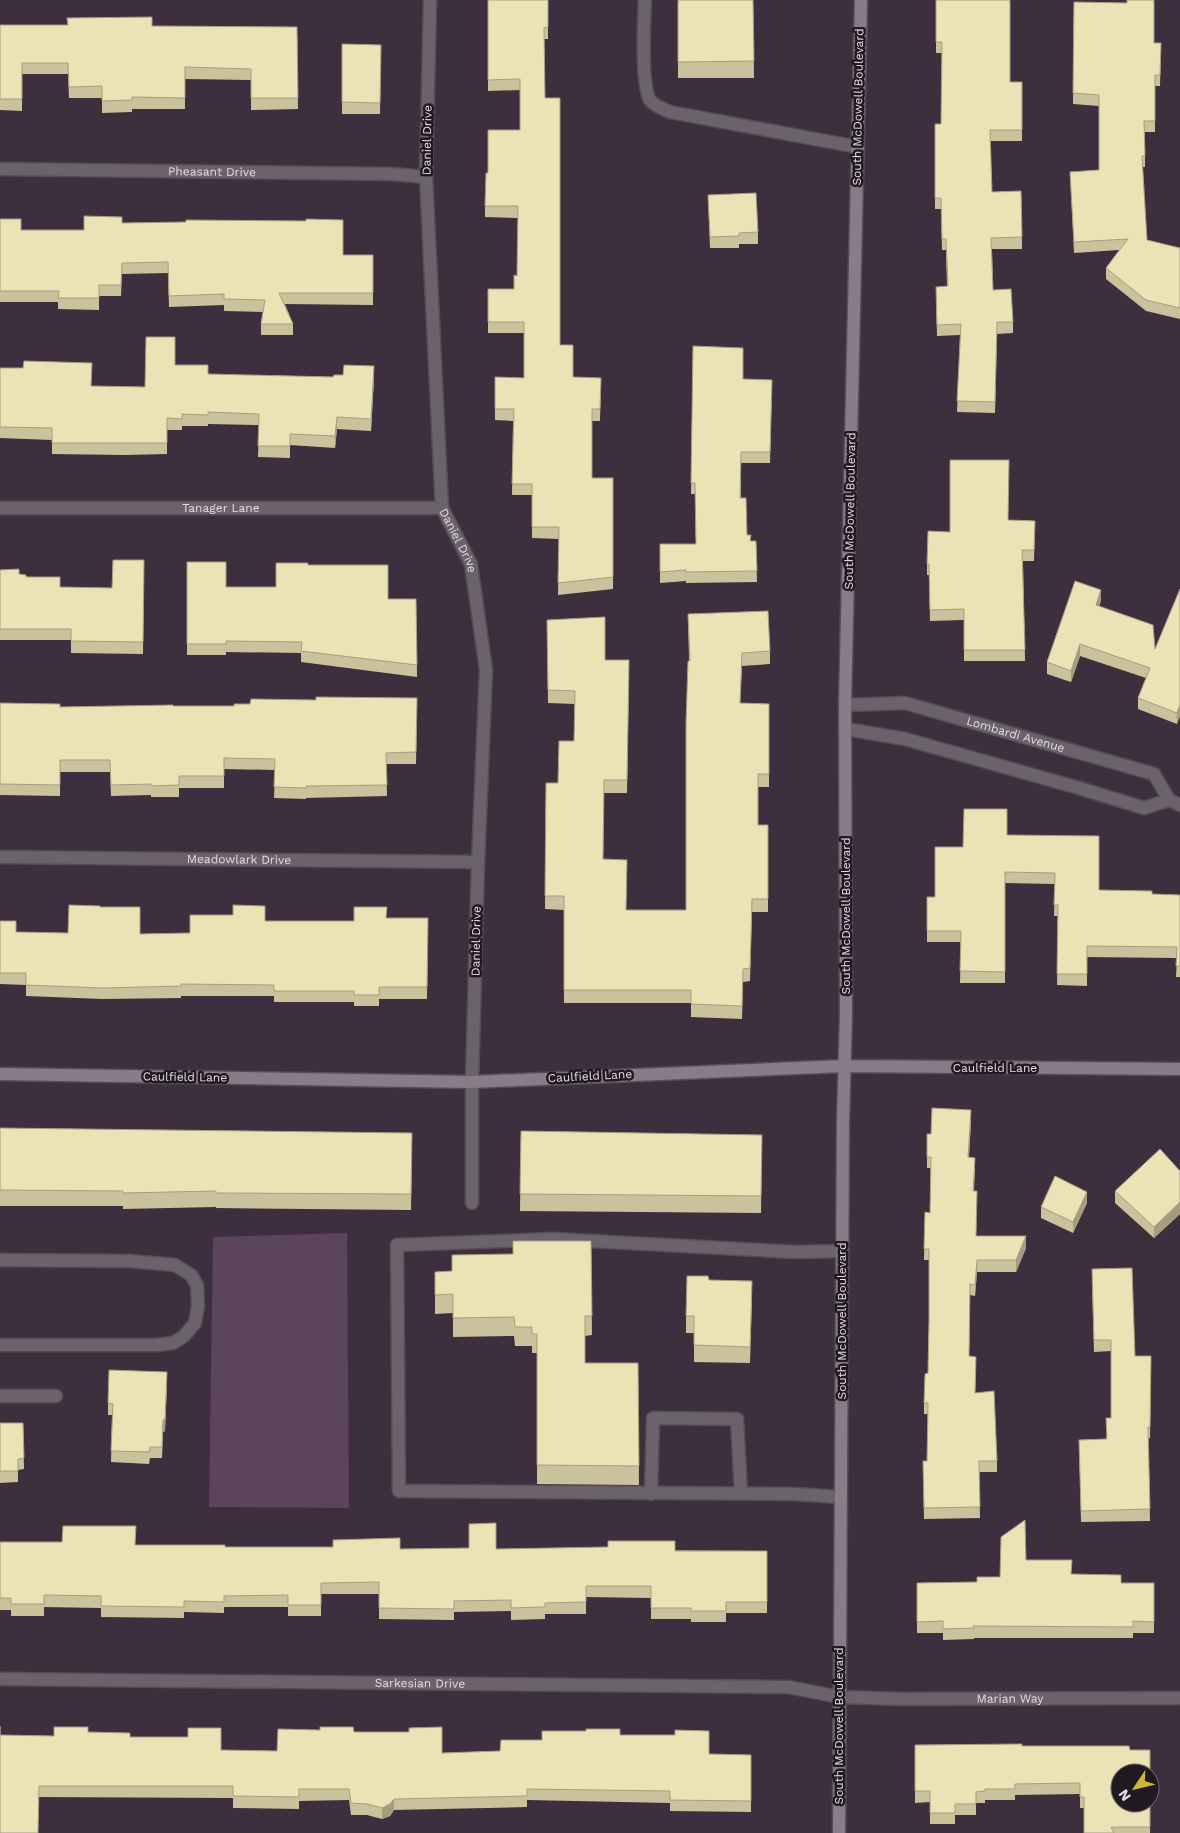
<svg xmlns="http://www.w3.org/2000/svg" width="1180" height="1833" font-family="'Work Sans',sans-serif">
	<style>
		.green { fill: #5b445c }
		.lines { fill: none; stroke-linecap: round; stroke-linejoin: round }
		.service-casing { stroke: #584b59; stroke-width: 15 }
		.minor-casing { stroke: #584b59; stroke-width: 15 }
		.secondary-casing { stroke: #584b59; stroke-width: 15 }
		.service { stroke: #6a636a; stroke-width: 12 }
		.minor { stroke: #6a636a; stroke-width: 12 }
		.secondary { stroke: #877c88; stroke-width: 12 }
		.wall { fill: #cac29c }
		.shaded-wall { fill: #a49e7f }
		.building { fill: #ebe2b5; stroke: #a49e7f; fill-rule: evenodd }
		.labels { text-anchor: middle; stroke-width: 5; stroke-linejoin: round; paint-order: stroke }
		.street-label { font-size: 12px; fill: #e4dbe5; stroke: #201920 }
	</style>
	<rect width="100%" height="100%" fill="#3d2f3e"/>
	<!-- green -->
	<path class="green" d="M347,1233L349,1508L209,1507L213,1237Z"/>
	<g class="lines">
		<!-- service casing -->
		<g class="service-casing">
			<path id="service" d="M645,0C644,20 641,85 650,100C654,106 664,109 670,112L858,147
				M472,1203V1082
				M0,1260L130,1261L175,1265L191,1275L197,1285L198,1306L195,1323L184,1336L173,1343L157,1345H0
				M0,1396H56
				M651,1494L653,1418L737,1419L741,1494
				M841,1497L793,1494L399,1491L397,1245L553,1239L795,1252L842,1251"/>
		</g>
		<!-- minor casing -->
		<g class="minor-casing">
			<g id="minor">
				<path id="s1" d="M430,0L426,177L442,508L471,564L486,670L478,862L472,1082"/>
				<path id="s2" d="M0,169L392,174L426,177"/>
				<path id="s3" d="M0,508H442"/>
				<path id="s4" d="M845,705L905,703L1154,774L1169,800L1180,805"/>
				<path d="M846,729L905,739L1079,788L1144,808L1169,800"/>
				<path id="s5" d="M0,857L478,862"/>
				<path id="s6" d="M0,1679L778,1687H788L840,1697L903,1699L1180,1698"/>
			</g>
		</g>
		<!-- secondary casing -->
		<g class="secondary-casing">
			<path id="secondary" d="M0,1074L472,1082L844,1066L1180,1069
				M839,1833L843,1122L846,1013L845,705L861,0"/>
		</g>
		<!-- service -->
		<use href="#service" class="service"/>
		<!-- minor -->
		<use href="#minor" class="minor"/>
		<!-- secondary -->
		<use href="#secondary" class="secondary"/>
	</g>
	<!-- wall -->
	<path class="wall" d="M488,0H548V39H544L545,98L560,345L573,377L601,378L600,421H592V478H613V589L558,595L559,539L532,538V495H512L513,421L495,420V377L524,378V333H488V289H514L517,276L518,218L485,217V206L488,173L520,130V90L488,91Z
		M678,0H753L754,78H678Z
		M936,0L1010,82H1022V141H990L992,192L1021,191L1022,249H992L993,290L1013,322V333L997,334L995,413L957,412L960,335L937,336L936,298L947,286L946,250H942L941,209H935V124H941L942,53H936Z
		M1074,2L1127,3L1154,43H1161L1160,86H1155V132H1145V167H1142L1147,240L1180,248V319L1146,311L1106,279V268L1119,250L1074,253L1070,172L1099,170V106L1073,104Z
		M0,25L297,27L298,109L251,110V80L185,79V109H132V112L102,113V98H69L68,74H22V111L0,110Z
		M342,44L381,45L380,114H342Z
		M708,195L758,232V244H739V248H710Z
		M0,219L21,230H84L122,223L343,255H373V305L285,304L293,324V335H261V324L263,312L224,311V305L169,307L168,273L122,274L121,296H99V310L58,309V302H0Z
		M693,346L743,379L772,380L770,463H741V498L747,535L751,541H756L757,582L686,583V581L660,583V544H696L695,494H691Z
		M175,365L208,374L374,378L371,431L337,429L335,448L290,445V458L258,457L259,425L208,424V426H182V430H167V454L125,455L52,454V440L0,438V368L92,386L145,387Z
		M1009,520L1035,521L1034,561H1023L1025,661H964V620L930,621L929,575H927V564L950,532Z
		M144,560L143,654L71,653V640H0V570L19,574L60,587L112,588Z
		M187,562L226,587H276L308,565L388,599H416L417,677L301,662V653L226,652V655H187Z
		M1180,589L1177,724L1138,709V698L1146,678L1080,656L1071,682L1047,674V662L1101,601L1099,606L1155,649Z
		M688,614L770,651V664L742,666L740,703L769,704V787H758V825H768V912H752L750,981L743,982L742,1019L691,1017V1003H564V910L545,909L546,783H558L574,741L575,704L548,703L547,620L605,660L629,674L627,793H604L603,859L626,910H686L689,661Z
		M417,698L416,764H386L387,796L306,798V799L274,798L275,770L224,769V788H179V797H151V795L111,796L110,772H60V796L0,795V703L60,707L234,706L316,700Z
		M1007,835L1099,890L1152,894L1180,895V977H1176L1177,958L1087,957V986L1057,985L1058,916H1054L1055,884L1005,883V983H960L961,942H927V897H935L963,847Z
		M100,907L140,934L190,933L265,921H354L387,918H428L427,999H379V1006H354V1002H274V996H181V998L103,999L26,996V985L0,984V921L16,932L68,933Z
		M971,1121L969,1158L975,1169L974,1191L976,1236L1026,1248L1016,1272H977L975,1296L970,1295L969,1356L976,1368L975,1393L997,1461V1472H979L980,1518L924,1519L923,1461H927L928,1414H924V1403L928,1373L929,1322V1260H924L925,1212L930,1213L931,1168H927V1157L931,1134Z
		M0,1128L412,1148L411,1210L216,1208V1207L123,1209V1206H0Z
		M521,1131L762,1135L761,1213L520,1211Z
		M1180,1171V1214L1154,1238L1115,1203V1191Z
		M1087,1203L1073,1233L1041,1218V1207Z
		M591,1241L592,1335L585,1336V1363H638L639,1485L537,1484V1353H532V1346H515L514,1336L453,1337V1313L435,1314V1272L452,1271L513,1254Z
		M709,1280L752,1298L750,1363L694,1362V1333H686V1316Z
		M1092,1281L1135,1356H1151L1150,1438H1148L1150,1521L1081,1522L1079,1440L1106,1439L1111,1418V1351L1094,1352Z
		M167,1384L165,1431L163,1432L162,1458H150L149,1464L111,1462L112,1415H108V1403Z
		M0,1423H23L24,1469L18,1470V1482L0,1483Z
		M0,1542L136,1545L225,1547L400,1549H496L767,1551V1613H726V1622H691V1619H651V1598L586,1597V1614H545V1619L511,1620V1611L454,1612V1620L379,1619V1594H321V1616H288V1607H224V1613L184,1612V1618L101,1617V1608L44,1607V1616H11V1610H0Z
		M1026,1560L1072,1574L1121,1583H1154V1633H1133V1638H974V1639L943,1640V1633H917V1583L977,1582L1000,1577Z
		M88,1732L130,1737L221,1750L277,1751L354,1732L442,1753L500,1751L542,1740L620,1735L709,1754L751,1755V1812L670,1811V1803L527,1800V1807L394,1810L390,1816L382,1819L367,1815H351L349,1800L299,1801V1809L233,1808V1798L39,1797L0,1735L54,1736Z
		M915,1745L1022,1746L1130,1750H1150V1833H1084V1808H1080V1794L1015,1795V1800H985V1803H976V1815H955V1824H930V1802L915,1803Z"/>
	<!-- shaded-wall -->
	<path class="shaded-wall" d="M374,366V378L371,431V419Z
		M337,417V429L335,448V436Z
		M1101,590V601L1096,616V605Z
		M1080,644V656L1071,682V671Z
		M1180,705V717L1177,724V713Z
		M971,1110V1121L968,1169V1157Z
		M1087,1192V1203L1073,1233V1222Z
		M1180,1202V1214L1154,1238V1227Z
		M1026,1236V1248L1016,1272V1260Z
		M977,1260V1272L975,1296V1285Z
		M167,1372L165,1431L163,1432L162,1458L163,1420Z
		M394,1799V1810L390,1816L382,1819V1808Z"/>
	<!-- building -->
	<path class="building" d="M488,0H548V27L544,28L545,98H560V345H573V377L601,378L600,409H592V478H613V577L558,583L559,527H532V484H512L514,409H495V377L524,378V322H488V289H514V275L517,276L518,206H485L486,173H488V130H520V79L488,80Z
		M678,0H753L754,61L678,62Z
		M936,0H1010V82H1022V130H990L992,192L1021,191L1022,237L991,238L993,290L1011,289L1013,322H997L995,402L957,401L961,324L937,325L936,287L948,286L946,239H942L941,198H935V124H941L942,42H936Z
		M1127,0H1154V43H1161L1160,75H1155V121H1144L1145,156H1142L1147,240L1180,248V308L1146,300L1106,268L1128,239L1074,242L1070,172L1099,170V95L1073,93L1074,2L1127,3Z
		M152,17V26L297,27L298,98H251V69L185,67V98L132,97V100L102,101V86L69,87L68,63H22V99H0V25H68L67,18Z
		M342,44L381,45L380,103L342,102Z
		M756,193L758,232L739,233V236L710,237L708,195Z
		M84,216L122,217V223L186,222V220L306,221V219L343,220V255H373V293H279L293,324H261L265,300L224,299V294L169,296L168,262L122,263L121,285H99V298H58L59,291H0V219H21V230H84Z
		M146,337H175V365H208V374L333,377L334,375H343L344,365L374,366L371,419L337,417L335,436L290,434V446H258L259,414L208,412V415L182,414V419L167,418V443H52V428L0,427V368H23L24,361L92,363L91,386L145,387Z
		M693,346L743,348V379L772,380L770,452H741L740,498H746L747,535H751L750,541H756L757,571L686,572V570L660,572V544H696L695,483H691Z
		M950,460H1009L1008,520L1035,521L1034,550H1022L1025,650H964V609L930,610L929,564H927L928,531L950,532Z
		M113,560H144L143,642L71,641V629H0V570L19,569V574L26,575V577H60V587L112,588Z
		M187,562H226V587H276V563H308V565H388V599H416L417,665L301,651L302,642L226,641V644H187Z
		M1075,581L1101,590L1096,605L1153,625L1155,649L1180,589V705L1177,713L1138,698L1150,668L1080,644L1071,671L1047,662Z
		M768,611L770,651L742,653L740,703L769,704V774H758V825H768V899H752L750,968L743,969L742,1006L691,1004V990H564V896H545L546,783H558L559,741H574L575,691L548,690L547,620L605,617V660H629L627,780H604L603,859L627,860L626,910H686V723L688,661H690L688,614Z
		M316,697L417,698L416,752L386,753L387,785L306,786V788L274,787L275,759L224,758V776H179V785L151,786V784L111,785L110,760H60V785L0,784V703L60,704V707L173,705V706H234V704H250L251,699L316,700Z
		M964,809H1007V835L1099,836V890L1152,891V894L1180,895V966H1176L1177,947L1087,946V974H1057L1058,905H1054L1055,873L1005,872V972L960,971L961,931H927V897H935V847H963Z
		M69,905L100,906V907H140V934L190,933V915H233V905L265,906V921H354V907H387L386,918H428L427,987H379V995H354V991H274V985L181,984V986L103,988L26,985V973H0V921H16V932L68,933Z
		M932,1108L971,1110L968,1157L975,1158L973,1191H977L976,1236H1026L1016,1260H977L975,1285L970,1284L969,1356L976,1357L975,1393L994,1391L997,1461H979L980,1507L924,1508L923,1461H927L928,1403H924L925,1374L928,1373L929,1321V1249H924L925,1212L930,1213L931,1157H927V1134H931Z
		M0,1128L412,1133L411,1194L216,1193V1191L123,1193V1191L0,1190Z
		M521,1131L762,1135L761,1196L520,1194Z
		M1160,1149L1180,1171V1202L1154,1227L1115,1191Z
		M1055,1176L1087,1192L1073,1222L1041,1207Z
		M513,1241H591L592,1316H585V1363H638L639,1466L537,1465V1334H532V1327H515L514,1317L453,1318V1294L435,1295V1272L452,1271V1255L513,1254Z
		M1132,1268L1135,1356H1151L1150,1427H1148L1150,1509L1081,1511L1079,1440L1107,1439L1106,1418H1111V1340H1094L1092,1269Z
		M687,1276H708L709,1280L752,1281L750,1347L694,1345V1316H686Z
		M109,1370L167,1372L165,1419L163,1420L162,1447H150L149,1452L111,1451L113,1404L108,1403Z
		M0,1423H23L24,1458L18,1459V1471H0Z
		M1025,1520L1026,1560H1072L1071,1574L1121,1575V1583H1154V1622L1133,1621V1627L973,1626L974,1628L943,1629V1621L917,1622V1583L977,1582V1577H1000L1001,1537Z
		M496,1523V1549L608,1547V1541H675V1551H767V1602H726V1611H691V1608H651V1586H586V1602L545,1603V1607L511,1608V1600L454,1601V1609L379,1608V1582L321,1583V1605H288V1595L224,1596V1602L184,1601V1607L101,1606V1596L44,1595V1604H11V1598H0V1542H62L63,1526H136L135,1545H225V1547H333V1540L400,1538V1549L469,1548V1524Z
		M0,1726V1735L54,1736V1727H88V1732L130,1733V1737H188V1728H221V1750L277,1751L278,1729L320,1730V1727H353L354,1732H409V1728L442,1727V1753L500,1751L501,1740H542V1731H586V1729H620V1735H675V1730L709,1731V1754L751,1755V1801L670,1800V1791L527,1789V1796L394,1799L390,1804L382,1808L367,1804L351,1803L349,1789H299V1797L233,1796V1786H39L38,1833H0Z
		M1022,1744V1746H1129L1130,1750H1150V1827H1111L1114,1833H1084V1797H1080V1783L1015,1784V1789H985V1791L976,1792V1804H955V1813H930V1791H915V1745ZM1120,1773H1150V1803H1120Z"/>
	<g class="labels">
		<!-- street labels -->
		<g class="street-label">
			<text transform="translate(858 107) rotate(-89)" y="4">South McDowell Boulevard</text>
			<text transform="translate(427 140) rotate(-89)" y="4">Daniel Drive</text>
			<text dy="4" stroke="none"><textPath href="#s2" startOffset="212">Pheasant Drive</textPath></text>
			<text dy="4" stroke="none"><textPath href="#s3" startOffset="221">Tanager Lane</textPath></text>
			<text transform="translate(850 511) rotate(-89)" y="4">South McDowell Boulevard</text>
			<text dy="4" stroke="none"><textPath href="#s1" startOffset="545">Daniel Drive</textPath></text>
			<text dy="4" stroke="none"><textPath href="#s4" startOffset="175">Lombardi Avenue</textPath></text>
			<text dy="4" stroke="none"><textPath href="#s5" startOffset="239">Meadowlark Drive</textPath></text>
			<text transform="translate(846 916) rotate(-90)" y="4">South McDowell Boulevard</text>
			<text transform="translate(476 941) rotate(-89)" y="4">Daniel Drive</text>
			<text x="995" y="1072">Caulfield Lane</text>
			<text transform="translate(590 1076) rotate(-3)" y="4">Caulfield Lane</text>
			<text transform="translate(185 1077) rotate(1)" y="4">Caulfield Lane</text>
			<text transform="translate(842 1321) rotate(-90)" y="4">South McDowell Boulevard</text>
			<text dy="4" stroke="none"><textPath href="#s6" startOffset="420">Sarkesian Drive</textPath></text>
			<text dy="4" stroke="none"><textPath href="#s6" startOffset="1011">Marian Way</textPath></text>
			<text transform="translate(839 1726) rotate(-90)" y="4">South McDowell Boulevard</text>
		</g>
	</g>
	<!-- north arrow -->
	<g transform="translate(1135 1788) rotate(235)"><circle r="24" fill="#201920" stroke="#6e676f"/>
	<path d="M0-4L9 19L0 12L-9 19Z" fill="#d0b837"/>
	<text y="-8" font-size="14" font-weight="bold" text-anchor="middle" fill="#e4dbe5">N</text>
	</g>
</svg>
